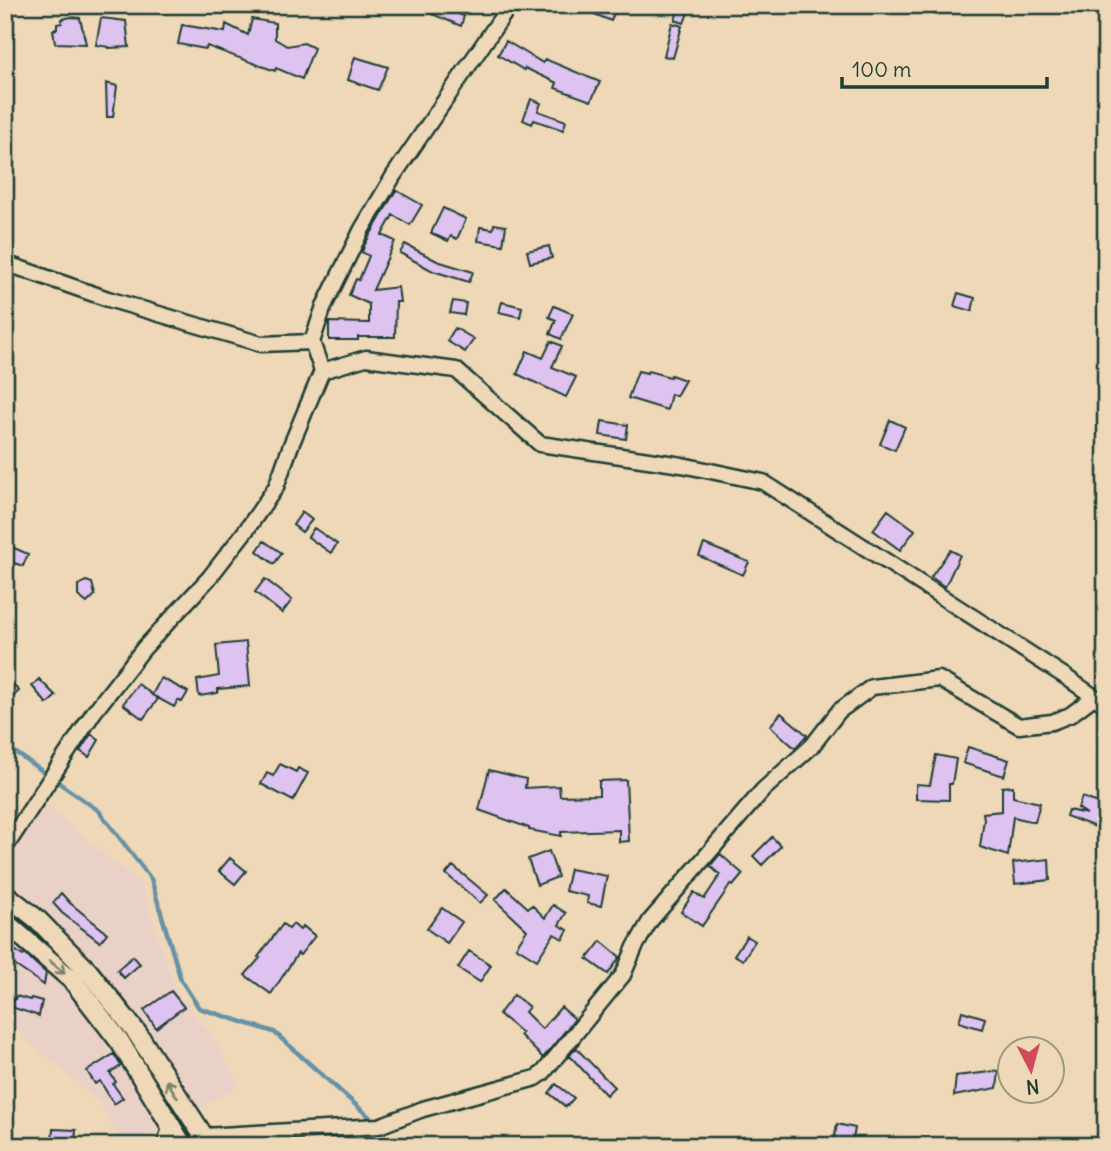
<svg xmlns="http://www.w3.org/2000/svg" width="1111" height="1151" font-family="Delius,sans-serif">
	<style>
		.built { fill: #e9d1c8 }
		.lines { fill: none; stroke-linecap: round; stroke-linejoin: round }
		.stream { stroke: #6691a7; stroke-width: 4.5 }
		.building { fill: #dec2f0; stroke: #1f3d34; stroke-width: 2 }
		.minor-casing { stroke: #1f3d34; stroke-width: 19 }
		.major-casing { stroke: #1f3d34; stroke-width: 23 }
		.minor { stroke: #eed8b7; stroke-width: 14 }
		.major { stroke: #eed8b7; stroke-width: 18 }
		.oneway { stroke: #7c836f }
	</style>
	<rect width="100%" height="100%" fill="#eed8b7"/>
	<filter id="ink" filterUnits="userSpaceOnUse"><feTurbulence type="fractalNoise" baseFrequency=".0143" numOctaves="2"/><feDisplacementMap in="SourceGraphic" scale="14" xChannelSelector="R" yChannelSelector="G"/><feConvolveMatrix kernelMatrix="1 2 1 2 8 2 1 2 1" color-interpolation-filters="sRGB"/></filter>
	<g filter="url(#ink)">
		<!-- built -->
		<path class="built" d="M46,806L141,884L175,989L213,1038L240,1085L130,1146H123L99,1102L5,1021V864Z"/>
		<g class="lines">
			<!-- stream -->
			<path class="stream" d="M5,745L99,811L151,879L181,980L199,1008L274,1032L375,1122
				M380,1128L390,1146"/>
		</g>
		<!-- building -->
		<path class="building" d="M573,5H617L611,21Z
			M680,5H691L684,23L675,20Z
			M435,6L464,16L461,26L432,14Z
			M71,17L80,18L86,44L55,43L53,30L57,29V24L62,23V19Z
			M101,18L126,21L129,47L109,48V47L96,45Z
			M252,19L275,23V39L287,46L304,43L314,48L302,79L276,68L275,71L207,46L206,49L178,44L182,25L225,32L226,24L248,35Z
			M672,23L682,26L673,58L664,56Z
			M506,41L543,63L545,59L600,82L591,101L555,88L557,83L525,68L524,70L498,55Z
			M355,57L388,67L378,90L348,80Z
			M106,83L117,86L113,117H107Z
			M531,99L541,103L538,111L566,121L563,130L534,120L532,124L523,120Z
			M396,190L422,205L410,225L393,215L382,235L395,241L373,290L398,287L400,302H396L395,337H358V340H329V322L369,323V304L349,295L356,279L359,280L369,256L362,252L365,244Z
			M443,208L466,219L457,239L451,236L448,241L431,233Z
			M494,224L506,226L503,245L478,241L480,227L493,229Z
			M405,244L437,261L473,272L469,282L433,271L400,253Z
			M549,246L552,258L530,263L527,251Z
			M958,293L975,298L972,311L954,306Z
			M453,301L466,303L464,315L450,313Z
			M502,302L522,307L520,317L499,312Z
			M554,306L573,314L561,339L550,334L556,320L549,317Z
			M455,328L474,339L465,352L447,341Z
			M551,341L562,346L552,367L576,377L566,397L517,374L527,351L543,358Z
			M638,371L647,373L648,371L670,377L671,375L685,380L676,396L671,394L667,410L628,398Z
			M890,420L905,427L895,450L880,444Z
			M602,421L628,425L626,439L600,435Z
			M888,510L915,530L900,550L873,530Z
			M302,512L312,520L302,532L293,525Z
			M314,528L337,544L331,553L308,537Z
			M264,541L282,553L274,564L257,551Z
			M5,544L28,554L23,566L5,560Z
			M704,544L749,562L743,575L699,556Z
			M950,550L960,555L945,587L931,577Z
			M265,579L292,600L282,613L255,592Z
			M86,581L92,583L95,595L87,603L78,596V585Z
			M246,642L250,686L218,689V693L199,696L197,680L219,676L216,645Z
			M5,675L19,691L5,704Z
			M161,678L188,692L182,702L178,700L174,707L152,695Z
			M39,679L56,696L47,704L32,686Z
			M138,684L158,699L143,719L123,704Z
			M781,713L807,735L795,748L770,726Z
			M91,734L99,740L89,757L80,751Z
			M968,747L1009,760L1004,776L963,763Z
			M936,755L956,759L952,784H949V800L916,799V784L930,785Z
			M280,764L296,772L298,768L308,773L293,801L261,784L267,773L273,776Z
			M489,770L526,779L525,788L559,786L560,796L599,795V781L626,780L629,841L619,842V830L561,832V836L529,830V828L479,810Z
			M1013,786V797L1040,803L1035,822L1013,817L1008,856L980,847L984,819L983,813L1002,811V787Z
			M1082,797L1106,806V831L1066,816L1068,810L1087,814L1078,808Z
			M772,837L781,846L762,865L753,856Z
			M549,851L558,877L537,885L528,859Z
			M720,854L743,874L733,886L731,884L702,926L681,912L694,892L704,899L720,875L710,866Z
			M230,858L246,871L235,884L219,871Z
			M1049,859L1050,880L1015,884L1013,863Z
			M453,866L488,895L480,903L446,874Z
			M570,869L607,876L601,906L587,903L588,896L565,891Z
			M506,888L528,908L532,905L545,918L553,905L566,913L559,925L568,930L563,939L554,934L537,960L516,947L527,930L495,900Z
			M61,893L70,903L107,933L100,942L62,913L53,903Z
			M442,908L462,922L447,943L427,929Z
			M283,924L289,929L293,924L300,930L303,926L315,936L300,955L298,953L271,994L245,975L260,958L258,957Z
			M747,936L755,941L743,960L734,955Z
			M601,941L620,957L608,974L587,959Z
			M5,943L23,956L25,954L46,973L44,985L13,964L5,975Z
			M469,951L491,965L480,982L458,968Z
			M133,956L140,964L124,978L117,970Z
			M171,991L184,1007L156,1028L144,1010Z
			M514,995L529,1007L525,1012L542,1029L561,1007L575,1019L543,1058L520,1035L522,1033L499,1014Z
			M16,996L30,1000L31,998L42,1001L39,1016L11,1007Z
			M962,1011L985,1018L982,1029L959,1022Z
			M579,1044L576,1048L614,1087L606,1095L570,1056L567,1059Z
			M114,1054L121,1066L110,1073L116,1082L113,1084L123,1098L114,1104L100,1081L95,1084L87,1071Z
			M999,1071L997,1088L954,1096L956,1076Z
			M556,1084L574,1098L566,1107L549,1093Z
			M837,1124L855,1128L852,1146H833Z
			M53,1129L76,1130L75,1142L52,1140Z"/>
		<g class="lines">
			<!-- minor casing -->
			<g class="minor-casing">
				<path id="minor" d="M5,263L108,299L261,344L312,342
					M322,371L312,342L324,306L362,229L394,175L510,5
					M5,848L94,712L144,648L209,578L247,529L276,487L291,445L322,371L366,358L456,370L540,444L682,465L763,482L1063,675L1106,705
					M204,1136L379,1126L423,1109L536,1078L543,1073L623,975L635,947L650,921L763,790L812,746L839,711L872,687L939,679L1019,726L1052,722L1070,715L1094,697
					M164,1146L171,1125"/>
			</g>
			<!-- major casing -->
			<g class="major-casing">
				<path id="major" d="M5,894L38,920L88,971L137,1033L210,1146
					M5,922L73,981L120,1042L183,1146"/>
			</g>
			<!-- minor -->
			<use href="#minor" class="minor"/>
			<!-- major -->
			<use href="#major" class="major"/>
		</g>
		<!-- one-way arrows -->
		<defs><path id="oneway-shaft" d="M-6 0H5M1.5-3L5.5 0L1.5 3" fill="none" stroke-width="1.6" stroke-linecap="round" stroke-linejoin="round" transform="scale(1.75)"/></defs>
		<g class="oneway">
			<use href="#oneway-shaft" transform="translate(57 967) rotate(41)"/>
			<use href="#oneway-shaft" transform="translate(172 1089) rotate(-122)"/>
		</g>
	</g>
	<!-- margin -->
	<rect width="1111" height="1151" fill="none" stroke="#eed8b7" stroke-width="28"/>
	<rect x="14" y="14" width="1083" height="1123" fill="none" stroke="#1f3d34" stroke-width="2.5" filter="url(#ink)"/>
	<!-- north arrow -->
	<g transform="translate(1031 1070) rotate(174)"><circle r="33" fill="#eed8b7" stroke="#9b9a83" stroke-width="2"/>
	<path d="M0-5L12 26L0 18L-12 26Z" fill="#d1495b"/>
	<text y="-10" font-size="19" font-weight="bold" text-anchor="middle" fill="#1f3d34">N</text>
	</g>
	<!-- scale -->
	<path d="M842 77v10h205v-10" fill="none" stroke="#1f3d34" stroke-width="3.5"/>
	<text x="852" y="77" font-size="21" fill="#1f3d34" stroke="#eed8b7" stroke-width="5" paint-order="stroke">100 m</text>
</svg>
